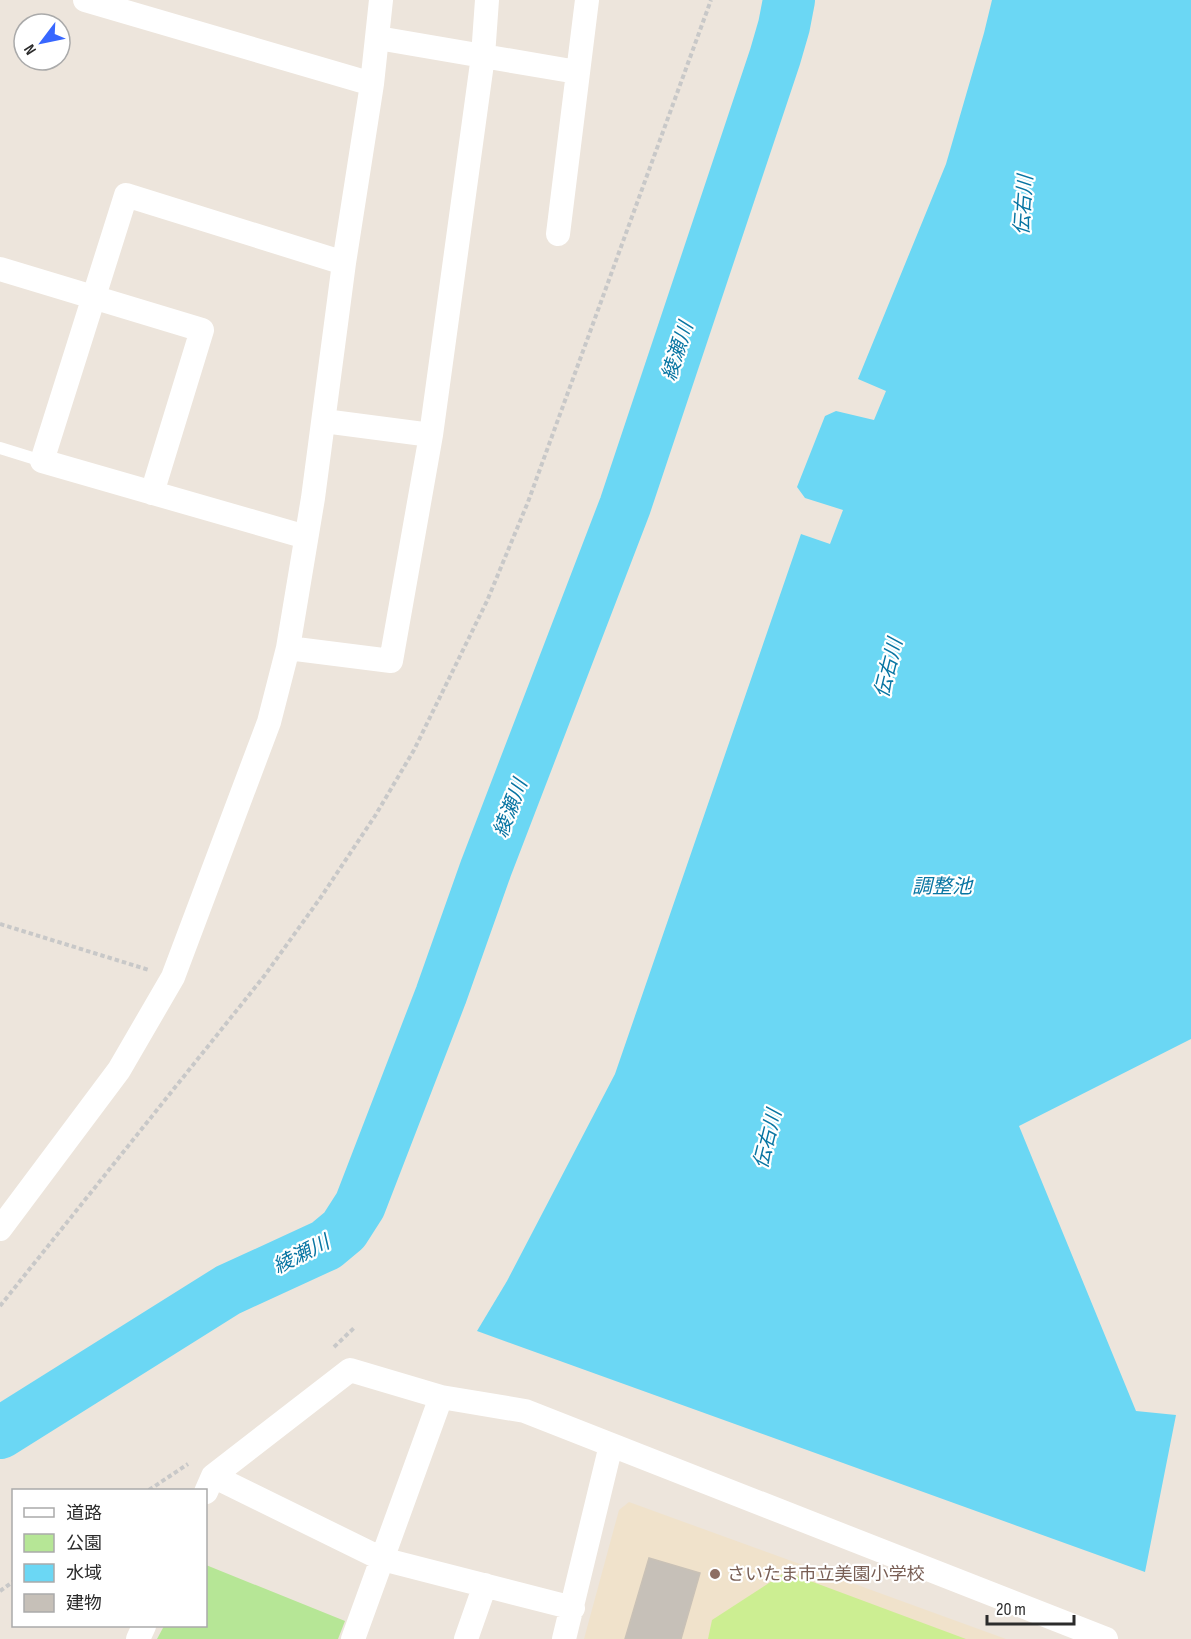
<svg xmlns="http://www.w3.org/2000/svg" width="1191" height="1639" font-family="'Sofia Sans Condensed','Noto Sans JP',sans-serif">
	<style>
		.education { fill: #f0e2cb }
		.green { fill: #b6e696 }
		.pitch { fill: #ccee92 }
		.water { fill: #6bd7f4 }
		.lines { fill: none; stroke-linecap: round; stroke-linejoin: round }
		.river { stroke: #6bd7f4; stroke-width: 52 }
		.building { fill: #c6c0b8; stroke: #c9c1b6; stroke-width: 1.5 }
		.path { stroke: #c8c8c8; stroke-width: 4; stroke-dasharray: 4.5 3; stroke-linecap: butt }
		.lane { stroke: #fff; stroke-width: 12 }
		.street { stroke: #fff; stroke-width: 24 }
		.education-dot { fill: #8d6e63; stroke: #fff; stroke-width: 2 }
		.labels { text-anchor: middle; stroke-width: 4.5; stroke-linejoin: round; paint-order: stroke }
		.education-label { font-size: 18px; fill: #785e54; stroke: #fff; text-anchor: start }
		.water-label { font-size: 20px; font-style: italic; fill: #0875a2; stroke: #fff }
	</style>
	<rect width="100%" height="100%" fill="#ede5dc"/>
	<!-- education -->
	<path class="education" d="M629,1502L1006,1639H584L619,1510Z"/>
	<!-- green -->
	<path class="green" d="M206,1565L345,1621L338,1639H157L164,1626H206Z"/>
	<!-- pitch -->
	<path class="pitch" d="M786,1572L966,1639H708L712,1620Z"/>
	<!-- water -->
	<path class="water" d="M992,0H1191V1039L1019,1126L1136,1411L1176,1415L1145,1572L477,1331L507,1281L615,1074L801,534L830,544L843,510L805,498L797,487L825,416L836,411L874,420L886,391L858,379L946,164L984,33Z"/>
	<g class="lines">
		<!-- river -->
		<path class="river" d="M0,1433L228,1290L326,1245L344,1230L360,1205L441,995L486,868L625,506L775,57L784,26L789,0"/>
	</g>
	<!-- building -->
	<path class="building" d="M649,1558L700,1573L681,1639H625Z"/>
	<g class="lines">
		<!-- path -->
		<path class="path" d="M0,924L149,970
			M0,1306L265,975L321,897L375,816L414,750L487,601L528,502L711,0
			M334,1347L354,1328
			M149,1490L188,1464
			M0,1591L14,1581"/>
		<!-- lane -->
		<path class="lane" d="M0,448L42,461"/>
		<!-- street -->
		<path class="street" d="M85,0L372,84
			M378,38L577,72
			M558,234L587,0
			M0,269L202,330L152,493
			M324,421L431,435
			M306,537L42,461L126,195L344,263
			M288,648L391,661L431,435L483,56L487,0
			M0,1229L119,1070L173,977L269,722L288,648L313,498L344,263L372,84L381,0
			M213,1476L382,1559L573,1608
			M206,1492L213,1476L350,1370L441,1397
			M138,1639L144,1626
			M353,1639L441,1397L525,1411L1106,1639
			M466,1639L485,1585
			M564,1639L611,1445"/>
	</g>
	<!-- markers -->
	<circle class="education-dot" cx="715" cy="1574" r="6"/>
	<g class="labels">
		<!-- education labels -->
		<g class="education-label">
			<text x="727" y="1580">さいたま市立美園小学校</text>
		</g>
		<!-- water labels -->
		<g class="water-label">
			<text transform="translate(1023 205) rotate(-86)" y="7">伝右川</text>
			<text transform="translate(677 351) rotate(-72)" y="7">綾瀬川</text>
			<text transform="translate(888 668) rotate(-76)" y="7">伝右川</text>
			<text transform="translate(510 808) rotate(-69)" y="7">綾瀬川</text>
			<text x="942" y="893">調整池</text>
			<text transform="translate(767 1139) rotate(-76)" y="7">伝右川</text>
			<text transform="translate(301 1254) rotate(-27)" y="7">綾瀬川</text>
		</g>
	</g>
	<!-- legend -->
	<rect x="12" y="1489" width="195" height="138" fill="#ffffff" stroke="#aaaaaa" stroke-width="1.5"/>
	<rect x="24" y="1508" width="30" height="9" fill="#ffffff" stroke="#aaaaaa" stroke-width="1.5"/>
	<text x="66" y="1519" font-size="18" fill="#2b2b2b">道路</text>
	<rect x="24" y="1534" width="30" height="18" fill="#b6e696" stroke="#aaaaaa" stroke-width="1.5"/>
	<text x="66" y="1549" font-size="18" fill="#2b2b2b">公園</text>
	<rect x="24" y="1564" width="30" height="18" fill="#6bd7f4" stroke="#aaaaaa" stroke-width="1.5"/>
	<text x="66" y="1579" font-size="18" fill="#2b2b2b">水域</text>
	<rect x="24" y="1594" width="30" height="18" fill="#c6c0b8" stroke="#aaaaaa" stroke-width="1.5"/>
	<text x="66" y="1609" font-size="18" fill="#2b2b2b">建物</text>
	<!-- north arrow -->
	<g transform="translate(42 42) rotate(238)"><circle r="28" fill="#ffffff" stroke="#aaaaaa" stroke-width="1.5"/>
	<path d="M0-4.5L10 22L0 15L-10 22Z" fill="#3867ff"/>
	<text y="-9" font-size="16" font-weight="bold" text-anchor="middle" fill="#2b2b2b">N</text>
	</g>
	<!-- scale -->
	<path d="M987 1615v9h87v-9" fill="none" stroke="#2b2b2b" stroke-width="3"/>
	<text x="996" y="1615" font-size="18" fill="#2b2b2b" stroke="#ffffff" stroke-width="4.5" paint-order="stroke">20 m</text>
</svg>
